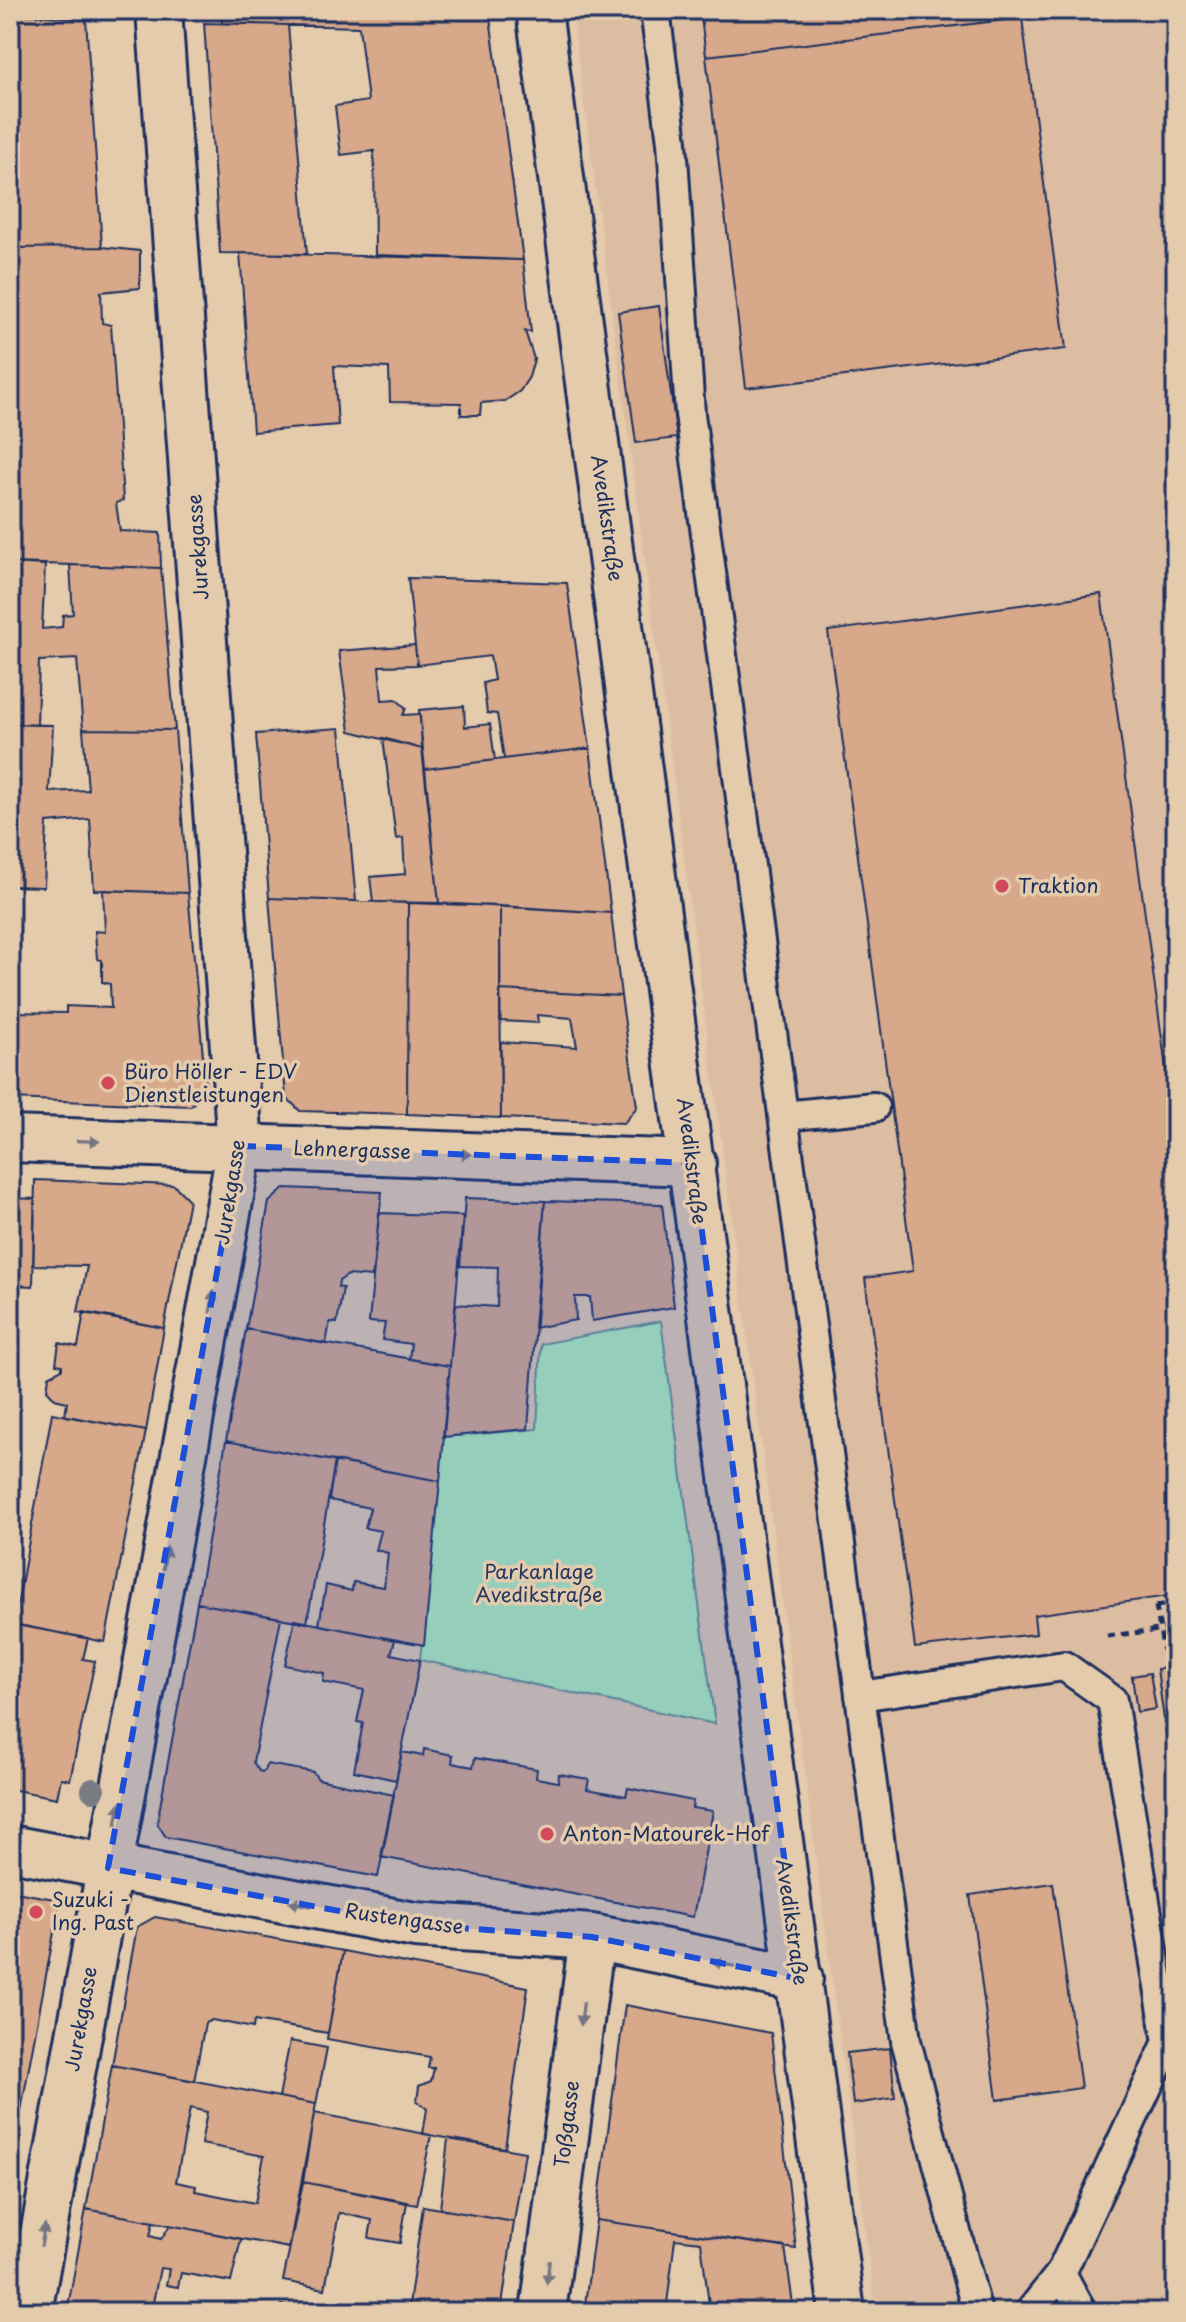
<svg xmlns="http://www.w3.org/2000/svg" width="1186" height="2322" font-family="'Playpen Sans',sans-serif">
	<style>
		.built { fill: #dcbda1 }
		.green { fill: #b3eeb4; stroke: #678e89; stroke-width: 2 }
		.building { fill: #d7a889; stroke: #1b2f5e; stroke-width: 2; fill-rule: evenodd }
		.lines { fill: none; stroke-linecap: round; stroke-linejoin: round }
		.service-casing { stroke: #1b2f5e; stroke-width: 34 }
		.minor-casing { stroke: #1b2f5e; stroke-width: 50 }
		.tertiary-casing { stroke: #1b2f5e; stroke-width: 50 }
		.path { stroke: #1b2f5e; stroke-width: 5; stroke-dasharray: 8 6; stroke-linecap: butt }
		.service { stroke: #e4cbac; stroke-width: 28 }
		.minor { stroke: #e4cbac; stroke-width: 44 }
		.tertiary { stroke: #e4cbac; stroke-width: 44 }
		.path-bridge { stroke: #1b2f5e; stroke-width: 5; stroke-dasharray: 8 6; stroke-linecap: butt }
		.tree { fill: #7a7b83 }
		.oneway { fill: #757581 }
		.marked { fill: #1d4ed8; fill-opacity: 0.2; stroke: #1d4ed8; stroke-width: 6; stroke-dasharray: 16 10; stroke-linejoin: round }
		.poi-dot { fill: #d1495b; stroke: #e4cbac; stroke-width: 3 }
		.labels { text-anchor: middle; stroke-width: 7; stroke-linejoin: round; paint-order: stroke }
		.street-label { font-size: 20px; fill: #1b2f5e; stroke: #e4cbac }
		.poi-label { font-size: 20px; fill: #1b2f5e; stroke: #e4cbac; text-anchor: start }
		.park-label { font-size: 20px; fill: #233962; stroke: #e4cbac }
	</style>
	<rect width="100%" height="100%" fill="#e4cbac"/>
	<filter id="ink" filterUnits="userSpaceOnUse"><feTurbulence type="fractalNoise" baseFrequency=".0125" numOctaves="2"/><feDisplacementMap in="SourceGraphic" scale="16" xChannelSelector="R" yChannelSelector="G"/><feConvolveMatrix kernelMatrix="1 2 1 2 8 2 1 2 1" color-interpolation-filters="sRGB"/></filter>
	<g filter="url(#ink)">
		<!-- built -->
		<path class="built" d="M572,10H1176V2312H876Z"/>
		<!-- green -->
		<path class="green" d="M661,1321L715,1724L420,1660L443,1437L537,1429L541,1344Z"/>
		<!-- building -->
		<path class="building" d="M10,10H86V19L10,13Z
			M221,10H489L523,260L375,255L374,151L341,155L335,106L368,101L359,27L222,23Z
			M700,10H1086L706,56Z
			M10,13L86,19L102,247L10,248Z
			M1022,18L1066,349L746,388L706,56Z
			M204,23L288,25L307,254L220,253Z
			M102,247L140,251V288L101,292L102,323L111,325L123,500L116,503L120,531L160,533L161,568L13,563L10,248Z
			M240,253L523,260L531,332L525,331L534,359L529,377L520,391L505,401L481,403L480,415H461V403L390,402L389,368L334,366L338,425L253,432Z
			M659,306L677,438L636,443L618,312Z
			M10,563L45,565L42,629L62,627L63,615L73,614L70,565L161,568L175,730L83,729L77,659L39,661L37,725L10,724Z
			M408,578L567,583L590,748L504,759L497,714L487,713L483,683L494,680L490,656L417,665Z
			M1101,594L1176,1141V1595L1034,1615L1036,1634L915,1648L865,1278L913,1271L828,631Z
			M415,645L417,665L379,666L382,700L396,699L406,708L403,715L420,714L422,749L350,731L339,651Z
			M464,706L465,727L490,724L495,760L425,769L419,710Z
			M10,724L53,725L49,792L88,790L83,729L175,730L188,893L94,890L90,819L47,823L44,887L10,886Z
			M340,728L356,901L269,898L256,734Z
			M383,738L422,749L439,903L373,902L370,877L405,874L403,838L396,839Z
			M590,748L611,913L439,903L425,769Z
			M103,890L188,893L206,1089L191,1106L10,1099V1012L66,1013V1006L111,1008L110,984L102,982V960L97,959L95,931L105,932Z
			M269,898L408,903L407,1114L300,1111L286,1097Z
			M408,903L500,906L501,1118L407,1114Z
			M500,906L611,913L621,996L500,990Z
			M500,990L621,996L637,1107L624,1123L501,1118L500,1042L577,1047L572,1018L537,1015L538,1023L500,1021Z
			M35,1180L174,1185L189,1200L164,1328L78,1312L87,1266L33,1265Z
			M285,1188L382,1192L372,1277L348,1275L339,1281L338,1287L343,1288L337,1323L330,1322L326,1344L246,1329L269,1202Z
			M10,1198L35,1199L33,1286L10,1285Z
			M465,1198L545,1201L528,1429L443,1437L456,1304L497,1307L498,1267L460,1266Z
			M545,1201L662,1204L674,1307L592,1321L590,1297H575L576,1320L534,1328Z
			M379,1213L463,1216L450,1366L409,1359L411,1344L382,1340L385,1323L369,1322Z
			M84,1312L164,1328L146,1431L65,1416L67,1402L55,1399L47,1390L49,1376L62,1369V1365L56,1364L59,1343L78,1347Z
			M246,1329L450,1366L440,1481L226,1441Z
			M52,1413L146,1431L105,1642L14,1624Z
			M226,1441L335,1461L307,1623L197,1603Z
			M335,1461L440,1481L424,1645L319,1625L326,1585L352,1591L353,1582L384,1587L388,1553L376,1550L381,1531L365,1528L370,1508L329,1500Z
			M197,1603L281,1618L253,1762L259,1771L263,1772L267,1764L313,1772L318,1779L394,1795L378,1877L166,1837L157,1823Z
			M295,1620L395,1640L391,1654L420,1660L396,1780L354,1771L363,1723L357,1722L364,1690L323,1682L324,1673L285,1665Z
			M10,1624L88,1638L83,1659L95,1661L70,1780L61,1778L57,1798L10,1789Z
			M1176,1666V1806L1157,1669Z
			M1150,1673L1156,1709L1137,1712L1132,1676Z
			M424,1749L453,1755L452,1763L473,1767L475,1758L537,1769L536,1778L558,1782L559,1774L589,1779L587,1789L626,1796L628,1788L693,1801L692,1808L713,1811L693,1917L381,1857L402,1752L423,1756Z
			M1053,1883L1081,2088L997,2100L970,1895Z
			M10,1891L60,1900L22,2105L10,2102Z
			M155,1917L343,1951L328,2033L254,2021L253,2028L212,2020L205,2023L194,2081L112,2065L137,1927Z
			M343,1951L528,1987L505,2148L423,2134L427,2109L417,2101L419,2086L431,2081L434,2068H428L430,2057L327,2039Z
			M625,2005L771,2033L796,2249L596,2220Z
			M290,2041L327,2048L316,2104L279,2097Z
			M890,2048L895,2098L853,2104L847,2053Z
			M112,2065L316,2104L289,2248L86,2209ZM190,2108L207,2112L201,2144L264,2156L255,2203L195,2191L196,2186L176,2182Z
			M10,2102L22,2105L10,2170Z
			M314,2113L431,2135L417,2205L303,2182Z
			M448,2139L525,2152L514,2222L440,2209Z
			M303,2182L407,2202L400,2243L369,2238L372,2220L339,2213L325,2289L283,2281Z
			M423,2206L514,2222L501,2312H408Z
			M86,2209L153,2222L150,2236L161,2239L170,2225L241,2239L231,2282L181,2273L178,2287L166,2285L169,2269L160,2268L151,2312H67Z
			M596,2220L785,2247L794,2312H710L701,2242L675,2239L666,2312H584Z
			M281,2305L320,2312H279Z"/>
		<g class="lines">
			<!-- service casing -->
			<g class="service-casing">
				<path id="service" d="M655,10L672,142L690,414L906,2041L977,2312
					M783,1116L874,1107
					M860,1696L1064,1666L1112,1700L1168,2042L1061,2273L1030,2312
					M1061,2273L1082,2312"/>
			</g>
			<!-- minor casing -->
			<g class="minor-casing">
				<path id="minor" d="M10,1139L693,1163
					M10,1848L415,1925L592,1937L800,1979
					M29,2312L240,1146L159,10
					M543,2312L592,1937"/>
			</g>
			<!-- tertiary casing -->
			<g class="tertiary-casing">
				<path id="tertiary" d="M539,10L842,2312"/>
			</g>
			<!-- path -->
			<path class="path" d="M1156,1606L1176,1603
				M1107,1636L1176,1628
				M1164,1653L1176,1652"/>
			<!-- service -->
			<use href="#service" class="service"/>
			<!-- minor -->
			<use href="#minor" class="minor"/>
			<!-- tertiary -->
			<use href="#tertiary" class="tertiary"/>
			<!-- path-bridge -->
			<path class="path-bridge" d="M1156,1606L1164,1653"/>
		</g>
		<!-- trees -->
		<circle class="tree" cx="93" cy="1790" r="12"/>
		<!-- one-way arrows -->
		<defs><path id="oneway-solid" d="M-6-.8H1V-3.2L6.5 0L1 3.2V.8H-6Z" transform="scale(2)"/></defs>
		<g class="oneway">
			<use href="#oneway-solid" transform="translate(88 1141) rotate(2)"/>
			<use href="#oneway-solid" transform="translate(460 1154) rotate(2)"/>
			<use href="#oneway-solid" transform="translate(212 1302) rotate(-80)"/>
			<use href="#oneway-solid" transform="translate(165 1558) rotate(-80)"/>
			<use href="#oneway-solid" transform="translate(118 1814) rotate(-80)"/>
			<use href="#oneway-solid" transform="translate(300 1904) rotate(-169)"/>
			<use href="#oneway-solid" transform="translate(723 1964) rotate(-168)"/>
			<use href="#oneway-solid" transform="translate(582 2014) rotate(97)"/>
			<use href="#oneway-solid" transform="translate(43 2235) rotate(-80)"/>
			<use href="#oneway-solid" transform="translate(548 2272) rotate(97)"/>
		</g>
	</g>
	<!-- marked area -->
	<path class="marked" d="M240,1146L693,1163L800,1979L592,1937L415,1925L108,1868Z"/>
	<!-- markers -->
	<g class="poi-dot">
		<circle cx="1002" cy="886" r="8"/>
		<circle cx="108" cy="1083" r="8"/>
		<circle cx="547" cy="1834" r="8"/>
		<circle cx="36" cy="1912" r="8"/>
	</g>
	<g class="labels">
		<!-- street labels -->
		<g class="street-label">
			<text transform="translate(607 518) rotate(82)" y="7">Avedikstraße</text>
			<text transform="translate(198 547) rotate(-94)" y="7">Jurekgasse</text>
			<text transform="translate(352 1150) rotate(2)" y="7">Lehnergasse</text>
			<text transform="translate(692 1161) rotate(83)" y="7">Avedikstraße</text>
			<text transform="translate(230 1192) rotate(-81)" y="7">Jurekgasse</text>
			<text transform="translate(404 1919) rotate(8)" y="7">Rustengasse</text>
			<text transform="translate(792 1922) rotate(82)" y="7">Avedikstraße</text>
			<text transform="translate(81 2019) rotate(-80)" y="7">Jurekgasse</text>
			<text transform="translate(567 2124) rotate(-83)" y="7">Toßgasse</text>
		</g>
		<!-- poi labels -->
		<g class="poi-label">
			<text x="1018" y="893">Traktion</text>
			<text x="124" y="1079">Büro Höller - EDV<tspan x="124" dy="23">Dienstleistungen</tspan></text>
			<text x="563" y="1841">Anton-Matourek-Hof</text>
			<text x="52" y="1907">Suzuki -<tspan x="52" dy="23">Ing. Past</tspan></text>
		</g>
		<!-- park labels -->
		<g class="park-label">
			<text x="539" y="1579">Parkanlage<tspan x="539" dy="23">Avedikstraße</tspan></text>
		</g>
	</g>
	<!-- margin -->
	<rect width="1186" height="2322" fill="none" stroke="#e4cbac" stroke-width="40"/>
	<rect x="20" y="20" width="1146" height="2282" fill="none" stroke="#1b2f5e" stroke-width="3" filter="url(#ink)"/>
</svg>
